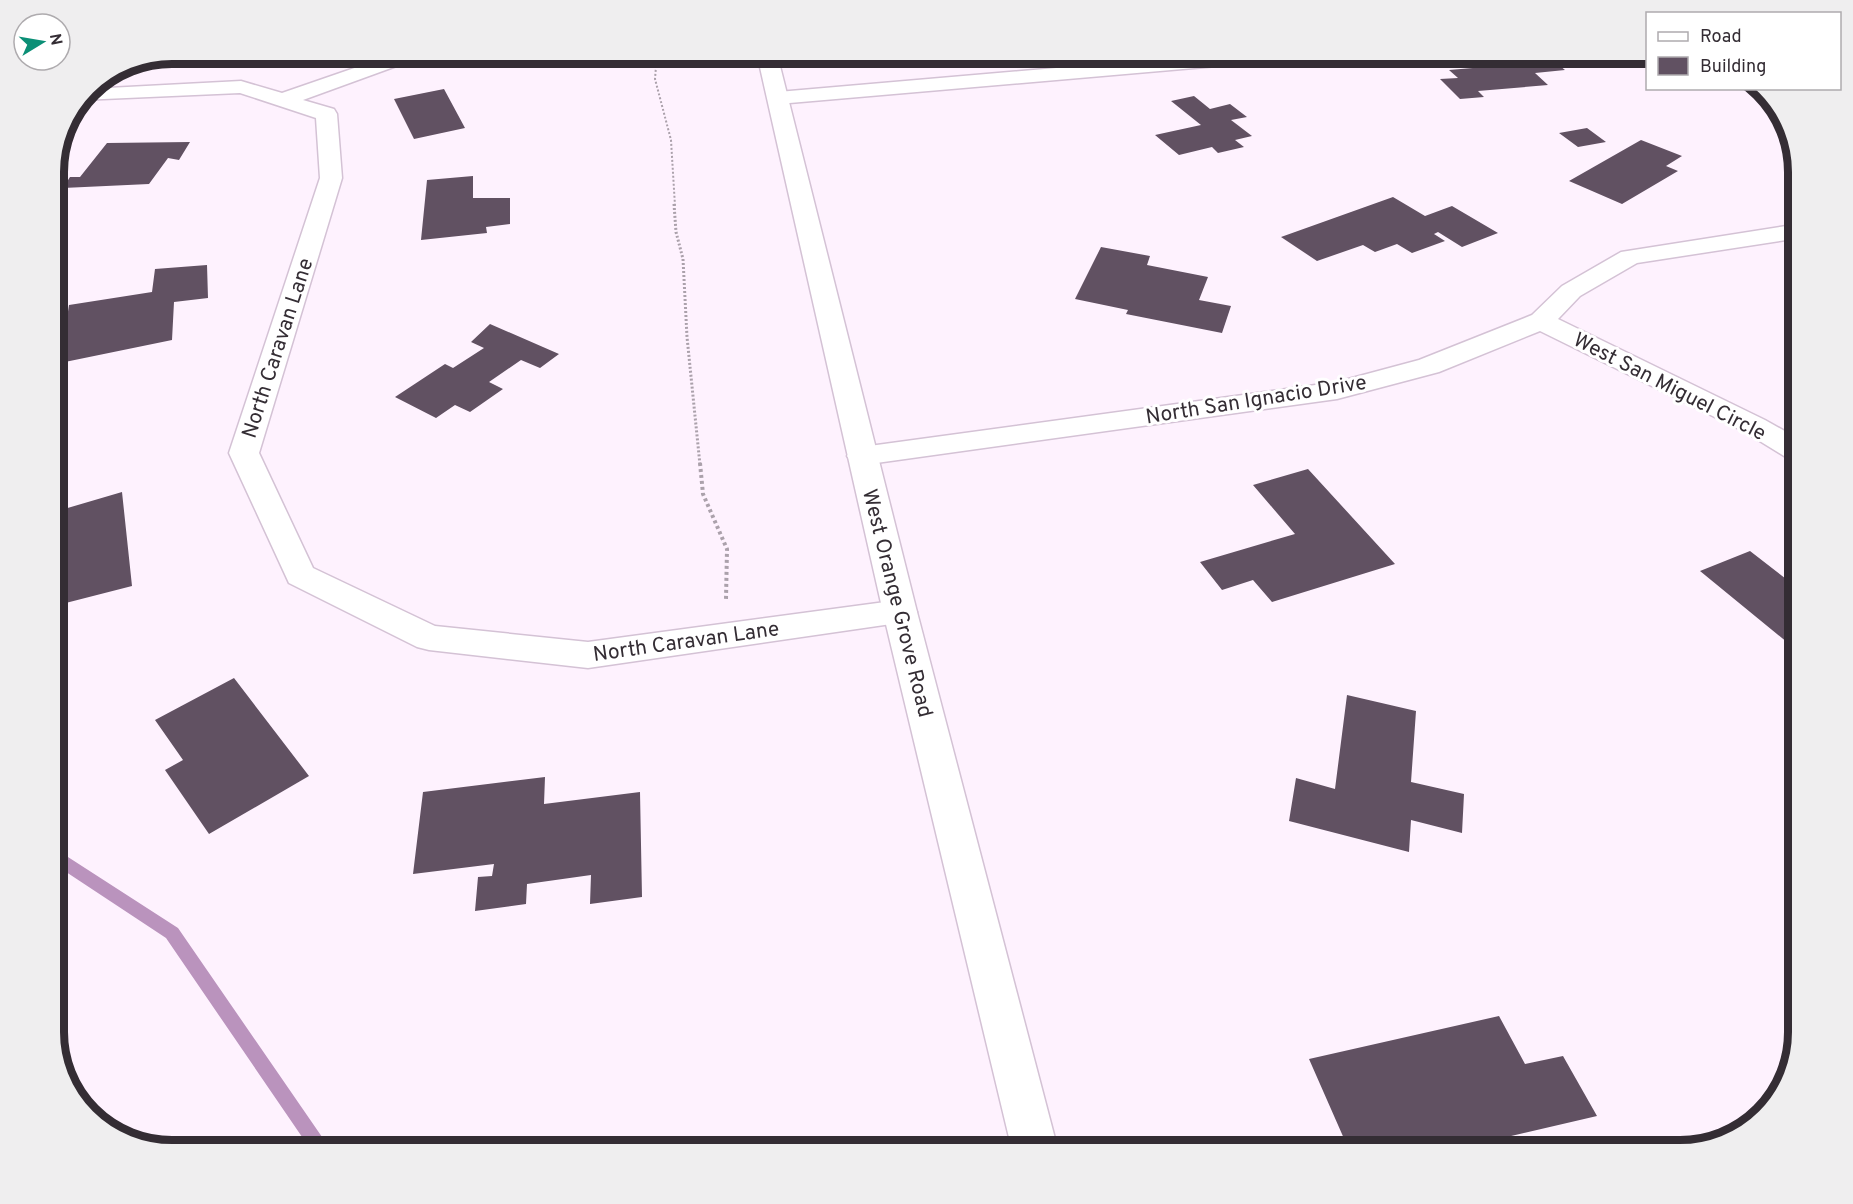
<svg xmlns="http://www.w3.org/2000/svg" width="1853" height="1204" font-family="Overpass,sans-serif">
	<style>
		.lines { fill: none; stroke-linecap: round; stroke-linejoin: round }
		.stream { fill: #ba93bd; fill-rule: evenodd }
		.building { fill: #615162 }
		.minor-casing { stroke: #d4c2d5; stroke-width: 3 }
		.major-casing { stroke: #d4c2d5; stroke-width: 3 }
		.path-far2 { stroke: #aba1ab; stroke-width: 2; stroke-dasharray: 2 2; stroke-linecap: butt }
		.path-far1 { stroke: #aba1ab; stroke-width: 3; stroke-dasharray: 2 2; stroke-linecap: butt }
		.path { stroke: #aba1ab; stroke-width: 4; stroke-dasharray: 3 3; stroke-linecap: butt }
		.minor { fill: #fff; fill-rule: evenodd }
		.major { fill: #fff; fill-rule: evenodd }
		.labels { text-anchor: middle; stroke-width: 6; stroke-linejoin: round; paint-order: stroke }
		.street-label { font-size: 21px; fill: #342d34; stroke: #fff }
		.rim { fill: none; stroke: #342d34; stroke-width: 8 }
	</style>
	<rect width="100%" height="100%" fill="#fef2fe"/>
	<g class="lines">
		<!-- stream -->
		<path class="stream" d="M54,848L178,928L331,1150H311L166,938L54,864Z"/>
	</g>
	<!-- building -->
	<path class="building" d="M1554,61L1565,70L1535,73L1548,85L1478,91L1484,97L1460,99L1440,79L1458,78L1449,70Z
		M444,89L465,128L414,139L394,99Z
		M1194,96L1210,109L1230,104L1247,117L1231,120L1252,136L1235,140L1244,147L1218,153L1212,147L1179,155L1155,135L1201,125L1171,101Z
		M1587,128L1606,142L1578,147L1559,133Z
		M1641,140L1682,156L1666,166L1678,171L1622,204L1569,181Z
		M190,142L179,160L168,158L149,184L63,188L70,177H80L107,143Z
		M473,176V198H510V224L486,227L487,233L421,240L427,180Z
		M1393,197L1425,216L1452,206L1498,233L1462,247L1438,232L1434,234L1445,241L1412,253L1397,244L1375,252L1363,245L1317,261L1281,237Z
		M1101,247L1150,256L1147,265L1208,277L1199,300L1231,306L1222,333L1126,314L1128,310L1075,299Z
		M207,265L208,298L174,302L172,340L60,363L69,305L152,292L155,269Z
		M490,324L559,354L540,368L521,360L489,382L503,389L470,412L455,405L436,418L395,397L445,364L453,368L484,348L471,342Z
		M1308,469L1395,564L1272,602L1253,580L1222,590L1200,562L1295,534L1253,485Z
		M122,492L132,586L54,606V512Z
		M1750,551L1799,589V652L1700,571Z
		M234,678L309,776L209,834L165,770L183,760L155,720Z
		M1347,695L1416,711L1411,782L1464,794L1462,833L1411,820L1409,852L1289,821L1296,778L1335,789Z
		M545,777L544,804L640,792L642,897L590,904L591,875L527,884L526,904L475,911L478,877L492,876L494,864L413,874L423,792Z
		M1499,1016L1525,1064L1563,1056L1597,1116L1473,1145L1475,1150H1349L1309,1059Z"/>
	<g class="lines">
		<!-- minor casing -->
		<g class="minor-casing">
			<path id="minor" d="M395,54L402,56L405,60L402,64L303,100L334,109L337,114L342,178L259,453L313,568L435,626L588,642L900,600L912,603L917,612L912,621L588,668L429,650L417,647L289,583L229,453L320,178L316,118L240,93L81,100L89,89L241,81L282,93Z
				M1217,54H1297L1294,58L1287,60L778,104L771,102L768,98L771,94L778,92Z
				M1745,88H1760L1774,103L1762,102Z
				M1799,224V238L1637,263L1580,296L1558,319L1765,420L1799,439V461L1789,459L1745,432L1540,331L1439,372L1337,399L862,465L852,463L847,456L852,449L862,447L1337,382L1419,360L1532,315L1562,286L1621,252Z"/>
		</g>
		<!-- major casing -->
		<g class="major-casing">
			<path id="major" d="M757,54H777L917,612L1058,1150H1012L883,612Z"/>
		</g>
		<!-- path-far2 -->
		<path class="path-far2" d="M657,54L655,79L671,140L675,206"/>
		<!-- path-far1 -->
		<path class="path-far1" d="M674,204L676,232L683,259L687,337L700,465"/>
		<!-- path -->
		<path class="path" d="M700,463L703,494L727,549L726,599"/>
		<!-- minor -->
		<use href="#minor" class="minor"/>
		<!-- major -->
		<use href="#major" class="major"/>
	</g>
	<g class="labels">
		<!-- street labels -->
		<g class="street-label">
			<text transform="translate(277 348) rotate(-72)" y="7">North Caravan Lane</text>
			<text transform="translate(1670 386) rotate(27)" y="7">West San Miguel Circle</text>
			<text transform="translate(1256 399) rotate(-9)" y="7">North San Ignacio Drive</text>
			<text transform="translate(898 603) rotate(76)" y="7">West Orange Grove Road</text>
			<text transform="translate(686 641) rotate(-8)" y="7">North Caravan Lane</text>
		</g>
	</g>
	<!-- crop -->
	<path d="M0 0H1853V1204H0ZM172 64H1680A108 108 0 0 1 1788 172V1032A108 108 0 0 1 1680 1140H172A108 108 0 0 1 64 1032V172A108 108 0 0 1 172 64Z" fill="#efeeef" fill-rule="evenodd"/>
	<path class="rim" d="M172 64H1680A108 108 0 0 1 1788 172V1032A108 108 0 0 1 1680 1140H172A108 108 0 0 1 64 1032V172A108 108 0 0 1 172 64Z"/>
	<!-- legend -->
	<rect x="1646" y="12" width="195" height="78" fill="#ffffff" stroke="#aeabae" stroke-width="1.5"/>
	<rect x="1658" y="32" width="30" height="9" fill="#ffffff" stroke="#aeabae" stroke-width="1.5"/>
	<text x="1700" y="42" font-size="18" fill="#342d34">Road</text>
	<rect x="1658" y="57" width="30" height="18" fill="#615162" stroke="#aeabae" stroke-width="1.5"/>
	<text x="1700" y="72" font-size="18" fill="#342d34">Building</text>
	<!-- north arrow -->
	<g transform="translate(42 42) rotate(79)"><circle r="28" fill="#ffffff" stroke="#aeabae" stroke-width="1.5"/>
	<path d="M0-4.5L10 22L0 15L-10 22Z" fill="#0b8f76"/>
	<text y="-9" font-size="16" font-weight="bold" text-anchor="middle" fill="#342d34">N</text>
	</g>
</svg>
